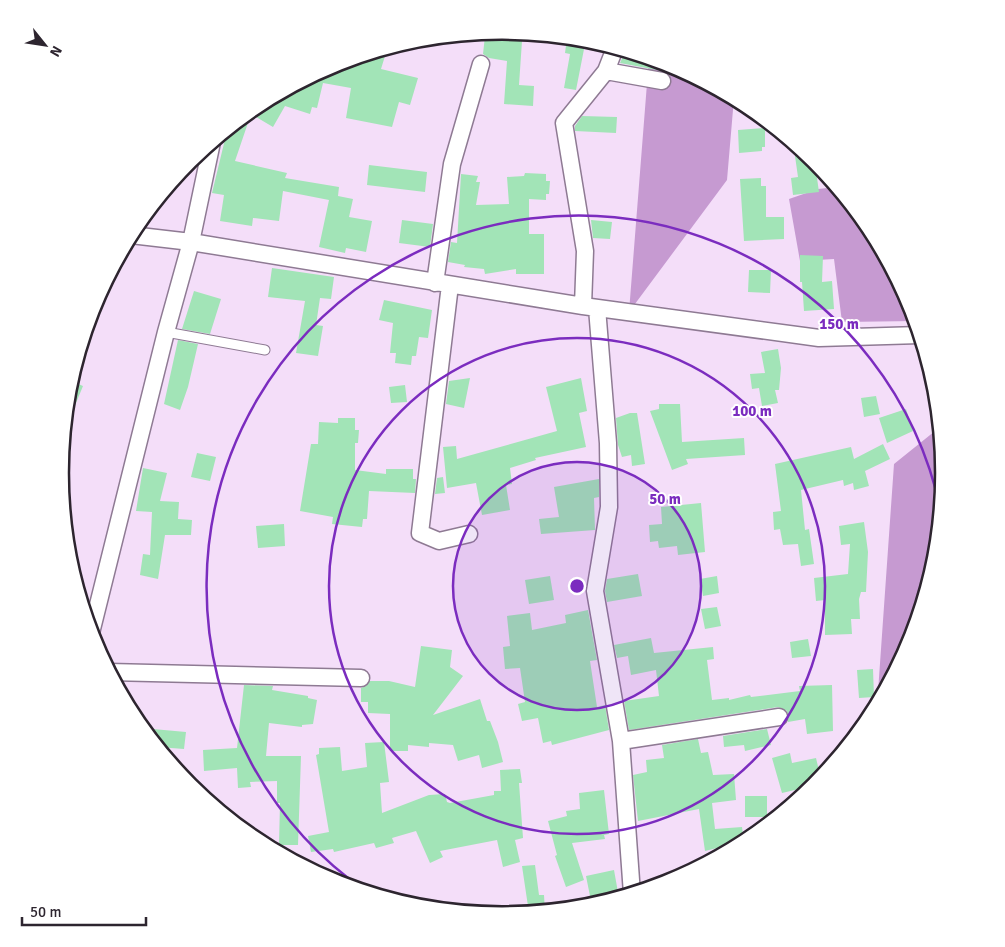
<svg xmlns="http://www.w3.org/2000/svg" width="1005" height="947" font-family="Signika,sans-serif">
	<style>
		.forest { fill: #c69ad1 }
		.building { fill: #a2e4b7 }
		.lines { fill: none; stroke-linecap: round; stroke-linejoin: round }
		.lane-casing { stroke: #8e7a93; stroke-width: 11 }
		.street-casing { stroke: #8e7a93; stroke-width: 19 }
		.lane { stroke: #fff; stroke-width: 9 }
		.street { stroke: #fff; stroke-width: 16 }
		.ring { fill: none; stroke: #7b2cbf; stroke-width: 2.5 }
		.rim { fill: none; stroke: #2d252f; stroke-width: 2.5 }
		.centre { fill: #7b2cbf; stroke: #fff; stroke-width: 2.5 }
		.ring-label { font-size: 15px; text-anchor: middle; font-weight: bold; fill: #7b2cbf; stroke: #fff; stroke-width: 4; stroke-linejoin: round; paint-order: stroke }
	</style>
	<rect width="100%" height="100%" fill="#f4def9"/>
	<!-- forest -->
	<path class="forest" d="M649,58L672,65L734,98L727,180L629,312Z
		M837,187C870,227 901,272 916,321L842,322L834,259L800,261L789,199L818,189Z
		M940,427L945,474L936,560L911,643L877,706L894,464Z"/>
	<!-- building -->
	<path class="building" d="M503,31L519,33L518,41H522L519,85L534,86L533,106L504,104L507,61L489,58L483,54L485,36L502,38Z
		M567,38L586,39L576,90L564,88L570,54L565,53Z
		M374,53L385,56L381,69L418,78L410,105L399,102L392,127L346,118L351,88L323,83L317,108L312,107L310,114L285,106L273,127L251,114L235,161L287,173L285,178L339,187L338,196L353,199L349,217L372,221L366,252L346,248L345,253L319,247L329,200L283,191L279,221L253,218L252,226L220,221L224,195L212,193L227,131L257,106L334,65Z
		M624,54L640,55L672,65L684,71L683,75L620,63Z
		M582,116L617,117L616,133L575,131V126Z
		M765,128V147H762V151L739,153L738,130Z
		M793,142L822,170L816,171L819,192L793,195L791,178L798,177Z
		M369,165L427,172L425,192L367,185Z
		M525,173L546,174V181H550L549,194H546V200L529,199V234H544V274H516V269L485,274L484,269L464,267L465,265L448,262L451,242L457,243L461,174L478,176L476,182H480L476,205L509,204L507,177L524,176Z
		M761,178V186H766V217H784V239L744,241L740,179Z
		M402,220L433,224L430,247L399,243Z
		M591,220L612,222L610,239L593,238Z
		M800,255L823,256L822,282L832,281L834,309L804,311L802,282H800Z
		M272,268L334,277L331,299L320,298L316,325L323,326L318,356L296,353L305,301L268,297Z
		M749,270H771L770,293L748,292Z
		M194,291L221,299L210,334L182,329Z
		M384,300L432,310L428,338L419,337L416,356H412L411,365L395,363L396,353H390L393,323L379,320Z
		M178,340L198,344L188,387L180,410L164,404Z
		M778,349L781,368L779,390H775L778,403L762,406L759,388L752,389L750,374L765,373L761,352Z
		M470,378L464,408L446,404L449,381Z
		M581,378L587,411L579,413L586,447L535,458L536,460L510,468L512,484L506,485L510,510L482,515L476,483L447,488L443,447L456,446L457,459L557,431L546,387Z
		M71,381L83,386L69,420L66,419Z
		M405,385L407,402L391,403L389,387Z
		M876,396L880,414L864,417L861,398Z
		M659,404H680L682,442L744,438L745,455L686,459L688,464L672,470L650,411L659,409Z
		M906,409L913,431L887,443L879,418Z
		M630,413H637L645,464L632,466L631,455L622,457L618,445L616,418Z
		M338,418H355V430H359L358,443H355V470L386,474V469H413V479H416L415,493L369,491L367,519H363L362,527L332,524L333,517L300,511L311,444H318L319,422L338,423Z
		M883,444L890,459L865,471L869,486L854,490L853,483L844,486L843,480L801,490L805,530L809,529L814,564L801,566L798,544L783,545L780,529L774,530L773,512L781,511L775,464L851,447L854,459Z
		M197,453L216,457L210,481L191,477Z
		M143,468L167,473L160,501L179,502L178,519L192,520L191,535H165L158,579L140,575L143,554L150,555L152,512L136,511Z
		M443,477L445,493L435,494L437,478Z
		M599,479V497L594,498L595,530L541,534L539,519L559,517L554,487Z
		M701,503L705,552L678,555L677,546L659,548L658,541L650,542L649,525L662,524L661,507Z
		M864,522L868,552L866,592H861L859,599L860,619H851L852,634L825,635V600L816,601L814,578L848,574L850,544L841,545L839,526Z
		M284,524L285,546L258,548L256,526Z
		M638,574L642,596L607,602L605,591L607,579Z
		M550,576L554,600L529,604L525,580Z
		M717,576L719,593L703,596L700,579Z
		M717,607L721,626L705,629L701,609Z
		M588,610L597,660L590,661L597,707L605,705L609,730L552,745L551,741L543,743L538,718L522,721L518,704L525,702L520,668L505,669L503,647L510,646L507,616L530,613L532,630L566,623L565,615Z
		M651,638L654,653L713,647L714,659L707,660L712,700L729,698V700L750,695L751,697L800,691L799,686L832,685L833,731L807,734L805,719L788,722L787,711L778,707L629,730L624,701L659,696L656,670L631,675L628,656L617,658L614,645Z
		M808,639L811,656L792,658L790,642Z
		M421,646L452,650L450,667L463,676L433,715L480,699L487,721H490L498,742L503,762L482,768L479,755L458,761L453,745L429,743V747L408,745V751H390V714L368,713V702H361V688L366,686L370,681H389L415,687Z
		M873,669L874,697L859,698L857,670Z
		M244,685L273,686L272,690L308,696V698L317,700L313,724L302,725V727L269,723L266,756H301L298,845H279L280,803H277V781L250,782L251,787L238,788L237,768L204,771L203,750L237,748Z
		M142,728L186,732L184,749L158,747Z
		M767,729L771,745L745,751L744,745L724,747L723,736Z
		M698,739L701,753L708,752L713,775L734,774L736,800L712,803L715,829L742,827L744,843L734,849L718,851L717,848L705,851L699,809L638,821L633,775L647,772L646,760L664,758L662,745Z
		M384,742L389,782L380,783L382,813L429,795L445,794L447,802L450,803L494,795V791H501L500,770L520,769L522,783H519L523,838L515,840L520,862L503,867L497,840L440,851L443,857L430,863L416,831L392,838L394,843L376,848L374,843L334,852L333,849L311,852L308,836L329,832L316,755L319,754V748L340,747L342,771L367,767L365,743Z
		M790,753L792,763L816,758L821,779L816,785L782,793L772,758Z
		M604,790L609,834L604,835L605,839L572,843L584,880L566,887L555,856L557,855L548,821L567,816L566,811L580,809L579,793Z
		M745,796H767V817H745Z
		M535,865L539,895H544L545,912L529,913L522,866Z
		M614,870L619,898L592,906L586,876Z"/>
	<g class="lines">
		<!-- lane casing -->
		<g class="lane-casing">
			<path id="lane" d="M166,332L265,350"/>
		</g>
		<!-- street casing -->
		<g class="street-casing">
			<path id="street" d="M606,71L662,81
				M131,235L191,242L212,142
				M435,283L452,164L481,64
				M450,285L420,533L439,541L469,534
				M583,306L585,251L564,123L606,71L615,48
				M597,308L608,443L609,507L595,591L621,741L632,894
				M91,633L166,332L191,242L583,306L819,338L920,335
				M109,672L361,678
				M621,741L779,717"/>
		</g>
		<!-- lane -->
		<use href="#lane" class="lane"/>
		<!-- street -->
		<use href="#street" class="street"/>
	</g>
	<!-- distance rings -->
	<circle cx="577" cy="586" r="124" fill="#7b2cbf" fill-opacity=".12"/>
	<g class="ring">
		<circle cx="577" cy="586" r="124"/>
		<circle cx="577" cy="586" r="248"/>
		<path d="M367 892A371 371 0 1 1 941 512"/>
	</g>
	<!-- crop -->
	<path d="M0 0H1005V947H0ZM69 473a433 433 0 1 1 866 0a433 433 0 1 1-866 0Z" fill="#fff" fill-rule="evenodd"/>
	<path class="rim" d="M69 473a433 433 0 1 1 866 0a433 433 0 1 1-866 0Z"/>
	<circle cx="577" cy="586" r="8" class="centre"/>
	<g class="ring-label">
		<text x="839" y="329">150 m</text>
		<text x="752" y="416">100 m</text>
		<text x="665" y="504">50 m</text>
	</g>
	<!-- north arrow -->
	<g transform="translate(45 45) rotate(120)" stroke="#ffffff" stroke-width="4" paint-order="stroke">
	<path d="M0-4L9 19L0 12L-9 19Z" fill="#2d252f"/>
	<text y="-8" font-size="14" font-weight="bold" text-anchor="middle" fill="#2d252f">N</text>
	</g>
	<!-- scale -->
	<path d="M22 917v8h124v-8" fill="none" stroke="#2d252f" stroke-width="2.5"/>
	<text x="30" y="917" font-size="15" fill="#2d252f" stroke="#ffffff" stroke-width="4" paint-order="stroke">50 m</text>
</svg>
